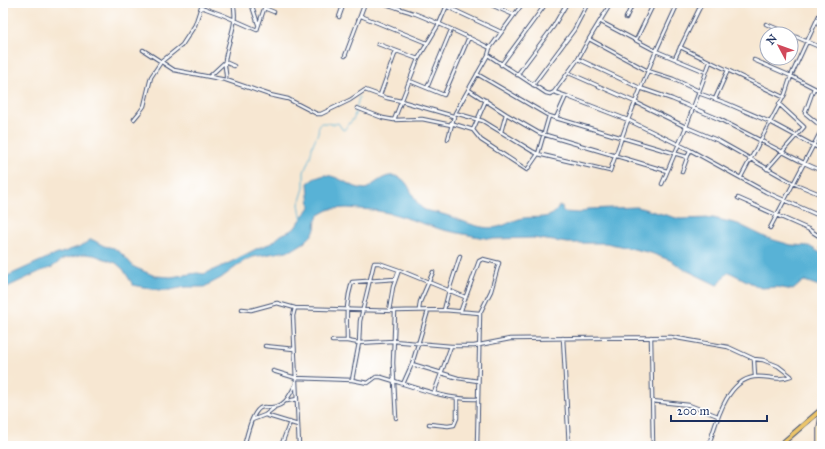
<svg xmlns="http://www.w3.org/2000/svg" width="825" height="449" font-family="'IM FELL Great Primer',serif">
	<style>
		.water { fill: #59b2d6; stroke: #3a709a }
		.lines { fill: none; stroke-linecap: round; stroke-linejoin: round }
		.stream { stroke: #59b2d6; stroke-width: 1 }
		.street-casing { stroke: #3c4b6f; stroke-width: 4.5 }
		.secondary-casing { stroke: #3c4b6f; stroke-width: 5.5 }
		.primary-casing { stroke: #3c4b6f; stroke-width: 6 }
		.street { stroke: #fff; stroke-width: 2.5 }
		.secondary { stroke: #f8e8c3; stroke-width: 3.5 }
		.primary { stroke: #edc569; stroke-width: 4 }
	</style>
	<rect width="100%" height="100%" fill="#fff"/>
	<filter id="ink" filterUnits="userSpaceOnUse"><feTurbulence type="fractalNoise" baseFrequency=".025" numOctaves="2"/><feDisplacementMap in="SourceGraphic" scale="8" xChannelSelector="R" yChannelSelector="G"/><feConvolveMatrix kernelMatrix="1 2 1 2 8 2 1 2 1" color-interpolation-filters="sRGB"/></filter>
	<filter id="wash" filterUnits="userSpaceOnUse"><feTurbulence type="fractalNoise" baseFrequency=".012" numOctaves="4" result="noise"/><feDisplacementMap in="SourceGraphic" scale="16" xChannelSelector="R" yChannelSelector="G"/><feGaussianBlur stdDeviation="0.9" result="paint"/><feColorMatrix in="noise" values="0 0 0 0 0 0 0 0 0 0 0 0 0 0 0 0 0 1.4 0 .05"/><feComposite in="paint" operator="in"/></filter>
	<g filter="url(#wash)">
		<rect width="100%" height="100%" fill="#f7e7d2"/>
		<!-- water -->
		<path class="water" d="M325,175C341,176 351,189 366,189C375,184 384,174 395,176C412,179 411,203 425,210C430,212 437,212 442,214C461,219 479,231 498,227C507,225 515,219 524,218C537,216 553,221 559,206H562L563,212L580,213L588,209L637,207L680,219L713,218L738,224L767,238L791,245L809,246L822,254V287L805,281L802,282L793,290L777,287L761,288L729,272C723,276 723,282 717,285L682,268L672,261L651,253L634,249L606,243H568L533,238L492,239L479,237L443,230L394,214L373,210L347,208L330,209L319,215L316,220L315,229L312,235L305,242L292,250L253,257L244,261L221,278L204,287H185L170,290H159L133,285L123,269L116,263L94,255L84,254L63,259L51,268L41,271L3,289V278L47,258L81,246L90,240H93L104,246L114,248L122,254L134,267L155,276L171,277L197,273L204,274L227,264L258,248L272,243L281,235L294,229L310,207L308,183L315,178Z"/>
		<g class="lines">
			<!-- stream -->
			<path class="stream" d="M302,221L299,204L304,188V172L310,157L313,144L318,133L319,124C325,121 332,126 338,123L342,129L344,130L354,118L359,97"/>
		</g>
	</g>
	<g filter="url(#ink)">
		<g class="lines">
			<!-- street casing -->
			<g class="street-casing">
				<path id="street" d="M251,3L258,24
					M383,3C394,7 405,10 416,14C441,24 466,36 490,48
					M439,3L501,32
					M487,3L514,15
					M664,3L675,8
					M264,8L274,12
					M361,16L427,43
					M339,17L344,3
					M626,18L633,3
					M601,22L656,51L706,72
					M766,24L822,48
					M589,39L611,3
					M636,40L654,3
					M378,44L418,59
					M680,47L783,97
					M143,50L174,70L226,80L270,95L288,99L317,114H321L350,100L365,90L387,98L401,101L453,116
					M488,55L546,93L550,94L554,92
					M345,56L365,3
					M675,58L702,3
					M578,59L640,88L672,99L719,119L804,163L822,171
					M754,60L791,76L822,92
					M501,65L542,9L546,3
					M569,73L635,102L686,127L719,141L793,183L822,195
					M477,74L549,116L687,157
					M517,75L553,27L567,3
					M210,76L225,62L234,66
					M226,80C227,73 224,67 225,61C227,41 239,24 233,3
					M410,81L444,95L469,37
					M533,85L574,30L588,3
					M427,88L451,30
					M814,88L805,113L822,127
					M469,90L506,114L539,133L667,171
					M698,93L726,103L770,122L822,150
					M380,95L396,51
					M566,96L554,92L578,59L589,39L648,71L673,79L699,91
					M715,99L728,70
					M357,108L383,118L394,120L422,119L451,125
					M455,113L483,121L532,151L538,154L610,171L628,120L656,51L678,3
					M556,118L566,96L628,120L690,150L766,192L822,217
					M134,119L139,113L144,106L151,77L161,62L182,45L195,25L201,7L223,15L257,30L266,3
					M394,120L418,59L439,24L448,3
					M451,123L473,130L481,140L527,170L538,154L549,116
					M473,130L486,100
					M501,132L506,114
					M448,139L455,113L488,55L490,48L523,3
					M767,169L804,127L779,104
					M682,172L690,150
					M741,177L785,94L791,76L822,9
					M662,184L686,127L710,62
					M738,198L808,229L822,238
					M770,228L822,129
					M820,247L822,242
					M295,308L293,316L299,446
					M242,309L251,310L277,303L295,308L395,311L444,310L480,313
					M419,310L420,302L433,272
					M444,310L449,290L460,256
					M461,310L479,261L483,259L499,263L491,291L480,313L477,446
					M389,311L393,287L399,270
					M395,311L393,363L396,418
					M651,337L653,446
					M563,338L569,446
					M332,341H347L359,343L393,341L451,346H474L510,339L671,337L728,347L754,359L763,360L778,366L791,376C775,382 768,375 754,377C727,381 717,420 710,441
					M347,341C347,318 345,305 352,282L395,279
					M265,346L294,349
					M754,359L755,377
					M412,364L458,378L478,381
					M273,371L296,378L352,380L368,383L376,377H381C412,386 445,400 477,399
					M352,380L359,343L360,321L374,263H379L399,270L465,297
					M403,384L412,364L428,311
					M434,393L451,346
					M287,401L297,399
					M652,401L689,405L718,416
					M265,415L298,425
					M252,420L265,415L274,408
					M429,424L448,426L454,425L457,418V398
					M244,446C247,436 251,414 260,408C264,406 268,408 273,407C286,406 290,394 296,384
					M281,446L290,422"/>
			</g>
			<!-- secondary casing -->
			<g class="secondary-casing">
				<path id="secondary" d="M819,446V429L822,410"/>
			</g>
			<!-- primary casing -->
			<g class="primary-casing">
				<path id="primary" d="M779,446L822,409"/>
			</g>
			<!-- street -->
			<use href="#street" class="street"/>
			<!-- secondary -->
			<use href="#secondary" class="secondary"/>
			<!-- primary -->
			<use href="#primary" class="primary"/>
		</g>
	</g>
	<!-- margin -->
	<rect width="825" height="449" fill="none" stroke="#fff" stroke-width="16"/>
	<!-- north arrow -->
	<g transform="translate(779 46) rotate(311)"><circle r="19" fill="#ffffff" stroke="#a4acbf"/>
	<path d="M0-3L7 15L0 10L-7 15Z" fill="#d1495b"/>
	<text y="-6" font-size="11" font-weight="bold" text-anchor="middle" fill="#1b2f5e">N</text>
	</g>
	<!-- scale -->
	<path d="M671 415v6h96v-6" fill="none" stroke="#1b2f5e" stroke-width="2"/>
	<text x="677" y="415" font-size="12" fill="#1b2f5e" stroke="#ffffff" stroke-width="3" paint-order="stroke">200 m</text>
</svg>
